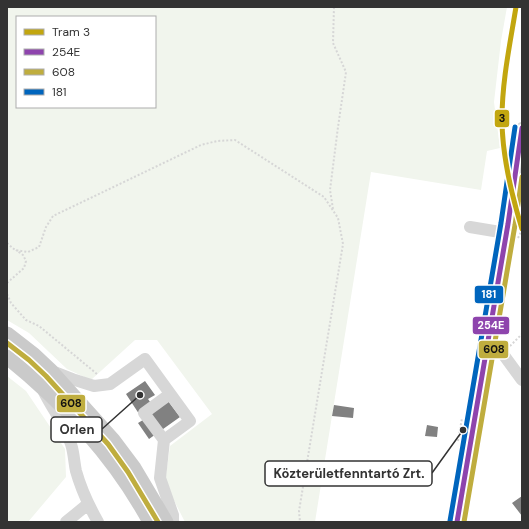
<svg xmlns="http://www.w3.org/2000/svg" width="529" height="529" font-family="'DM Sans',sans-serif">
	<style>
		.green { fill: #f1f5ed; fill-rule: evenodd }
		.building { fill: #818181 }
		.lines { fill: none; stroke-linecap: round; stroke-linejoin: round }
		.path { stroke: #d6d6d6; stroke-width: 2; stroke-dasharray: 2 2; stroke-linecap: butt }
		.minor { stroke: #d7d7d7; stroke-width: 12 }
		.major { stroke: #cacaca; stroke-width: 15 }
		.bus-1-casing { stroke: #fff; stroke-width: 8 }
		.bus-2-casing { stroke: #fff; stroke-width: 8 }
		.bus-3-casing { stroke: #fff; stroke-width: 8 }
		.bus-1 { stroke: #8e44ad; stroke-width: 5 }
		.bus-2 { stroke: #bfad3e; stroke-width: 5 }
		.bus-3 { stroke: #0065bd; stroke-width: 5 }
		.tram-1-casing { stroke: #fff; stroke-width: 8 }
		.tram-1 { stroke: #c2a60f; stroke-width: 5 }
		.leader { fill: none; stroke: #333; stroke-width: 1.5 }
		.callout-dot { fill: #333; stroke: #fff; stroke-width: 1.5 }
		.callout { fill: #fff; stroke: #333; stroke-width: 1.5 }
		.callout-label { font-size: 13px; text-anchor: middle; font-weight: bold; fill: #333 }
		.line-badge { stroke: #fff; stroke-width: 1.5 }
		.badge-label { font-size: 11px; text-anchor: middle; font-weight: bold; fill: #fff }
		.pale-badge-label { font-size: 11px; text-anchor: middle; font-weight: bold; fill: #111 }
	</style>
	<rect width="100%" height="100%" fill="#fff"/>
	<!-- green -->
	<path class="green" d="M7,7H507L501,41L494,102L500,148L487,151L481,190L371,172L315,522H185L165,483L170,446L212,414L157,340H135L91,380L67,369L29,333L7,320ZM17,17H155V107H17Z
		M7,376L26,391L65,449L66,477L28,522H7Z"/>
	<!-- building -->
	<path class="building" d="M145,381L155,395L148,399L156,410L168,401L180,417L149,439L138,423L143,420L126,394Z
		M334,405L354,408L353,418L332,416Z
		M427,425L438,427L437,437L425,436Z
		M522,496V516L512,503Z"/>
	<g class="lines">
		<!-- path -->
		<path class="path" d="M333,209L330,190L338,127L346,72L333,43L334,7
			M518,238L522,230
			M7,243L15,250L28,252L39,247L46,227L53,216L201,145L217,141L235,140L324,197L338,218L343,244L299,511L300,522
			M7,283L24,268L26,261L23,255L16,250
			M7,294L11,303L26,320L39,326L97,374
			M510,346L522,334
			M458,441L462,418"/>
		<!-- minor -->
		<path class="minor" d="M470,227L506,233
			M487,348L503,354L522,380
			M52,371L75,380L94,386L110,384L145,359L190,421L164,440L160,478L173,515V522
			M44,392C53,410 65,425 71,444C74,453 74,462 76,471C81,489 89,506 98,522
			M164,440L144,413L170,394
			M66,522L88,504
			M457,522L508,224L522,128"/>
		<!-- major -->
		<path class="major" d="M7,334L34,355L51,371L113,440L134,468L166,522
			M7,357C65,404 114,456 150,522"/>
		<!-- bus-1 casing -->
		<g class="bus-1-casing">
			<path id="bus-1" d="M457,522L508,224L522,128"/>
		</g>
		<!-- bus-2 casing -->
		<g class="bus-2-casing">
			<path id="bus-2" d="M7,343L29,360L46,376L108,444L128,472L158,522
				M464,522L515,225L522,177"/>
		</g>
		<!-- bus-3 casing -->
		<g class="bus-3-casing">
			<path id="bus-3" d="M450,521L501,223L515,127"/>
		</g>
		<!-- bus-1 -->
		<use href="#bus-1" class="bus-1"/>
		<!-- bus-2 -->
		<use href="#bus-2" class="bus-2"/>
		<!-- bus-3 -->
		<use href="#bus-3" class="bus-3"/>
		<!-- tram-1 casing -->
		<g class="tram-1-casing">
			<path id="tram-1" d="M516,7C510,44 502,81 502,119C502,156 511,193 522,229"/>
		</g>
		<!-- tram-1 -->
		<use href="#tram-1" class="tram-1"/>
	</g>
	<!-- callouts -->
	<path class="leader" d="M140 395L102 429M463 430L432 473"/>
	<g class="callout-dot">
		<circle cx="140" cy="395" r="4"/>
		<circle cx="463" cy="430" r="4"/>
	</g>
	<g class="callout">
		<rect x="51" y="417" width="51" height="25" rx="4"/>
		<rect x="265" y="461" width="167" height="25" rx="4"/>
	</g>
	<g class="callout-label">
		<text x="77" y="434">Orlen</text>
		<text x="349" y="478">Közterületfenntartó Zrt.</text>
	</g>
	<g class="line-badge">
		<rect x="494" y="109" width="16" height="19" rx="4" fill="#c2a60f"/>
		<rect x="474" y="285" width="30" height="19" rx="4" fill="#0065bd"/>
		<rect x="472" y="316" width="38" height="19" rx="4" fill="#8e44ad"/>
		<rect x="478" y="340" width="31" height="19" rx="4" fill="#bfad3e"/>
		<rect x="56" y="394" width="30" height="19" rx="4" fill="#bfad3e"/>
	</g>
	<g class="badge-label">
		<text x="489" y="298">181</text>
		<text x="491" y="329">254E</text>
	</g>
	<g class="pale-badge-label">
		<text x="502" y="122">3</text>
		<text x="494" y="353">608</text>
		<text x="71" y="407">608</text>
	</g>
	<!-- border -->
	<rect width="529" height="529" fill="none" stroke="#333333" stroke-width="16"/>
	<!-- legend -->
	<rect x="16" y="16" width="140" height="92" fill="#ffffff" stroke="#adadad"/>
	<rect x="24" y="29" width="20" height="6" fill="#c2a60f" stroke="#adadad"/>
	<text x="52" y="36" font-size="12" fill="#333333">Tram 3</text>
	<rect x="24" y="49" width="20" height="6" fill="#8e44ad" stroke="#adadad"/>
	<text x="52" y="56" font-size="12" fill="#333333">254E</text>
	<rect x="24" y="69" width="20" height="6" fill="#bfad3e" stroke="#adadad"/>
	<text x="52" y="76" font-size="12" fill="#333333">608</text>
	<rect x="24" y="89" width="20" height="6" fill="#0065bd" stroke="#adadad"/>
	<text x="52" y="96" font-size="12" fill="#333333">181</text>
</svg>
